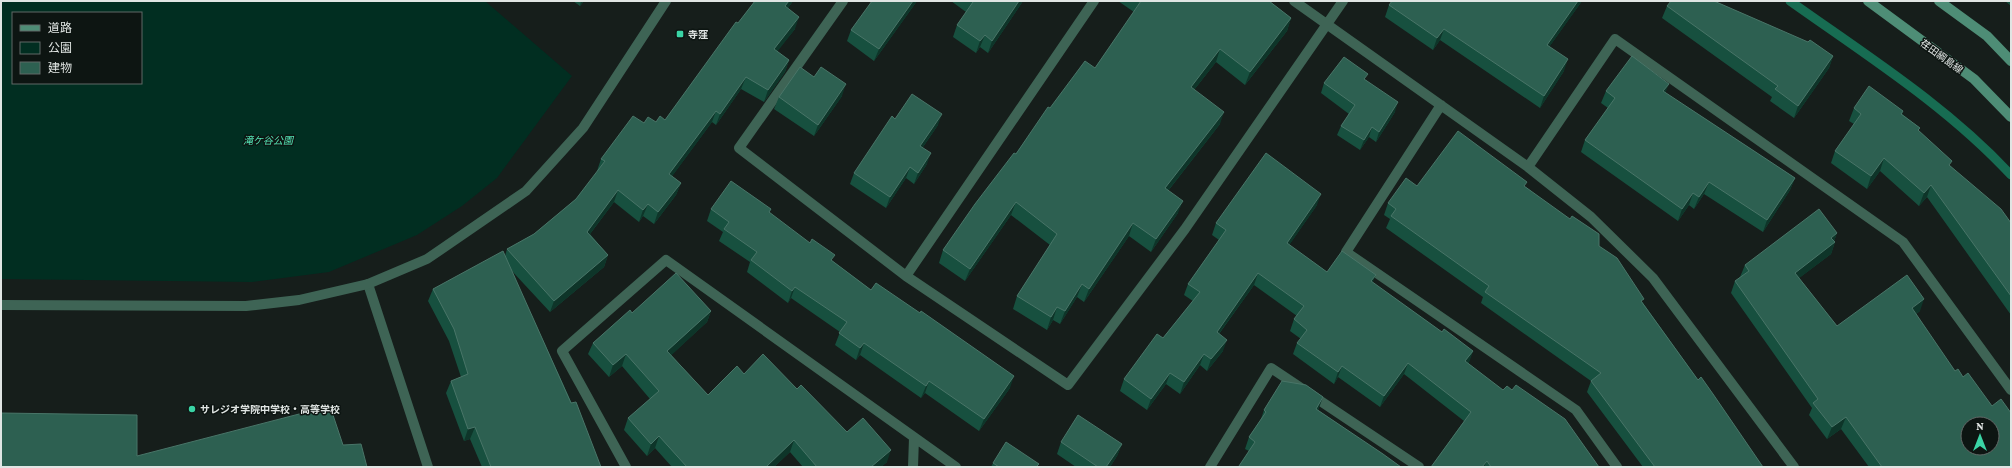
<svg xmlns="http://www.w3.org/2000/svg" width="2012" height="468" font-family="'Crimson Pro','Noto Sans JP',serif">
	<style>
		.green { fill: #012e21; fill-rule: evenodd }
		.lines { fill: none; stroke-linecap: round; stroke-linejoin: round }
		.stream { stroke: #176c52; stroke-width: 9 }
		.minor { stroke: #3e6455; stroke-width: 10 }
		.tertiary { stroke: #3e6455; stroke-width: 10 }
		.secondary { stroke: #4e8d76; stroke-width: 10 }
		.wall { fill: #17503f }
		.shaded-wall { fill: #0e3529 }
		.building { fill: #2d6051; stroke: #497568; fill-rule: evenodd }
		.poi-dot { fill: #3ad4a5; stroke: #0d1512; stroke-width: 1.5 }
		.labels { text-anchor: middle; stroke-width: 3; stroke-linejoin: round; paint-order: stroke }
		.poi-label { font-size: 10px; font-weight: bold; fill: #e0e5e3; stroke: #0d1512; text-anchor: start }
		.street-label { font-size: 10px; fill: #e0e5e3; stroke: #0d1512 }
		.park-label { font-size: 10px; font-style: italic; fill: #54e3b4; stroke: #0d1512 }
	</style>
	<rect width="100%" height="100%" fill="#161e1b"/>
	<!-- green -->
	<path class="green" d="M1,1H485L572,76L497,178L462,206L417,235L329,272L252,282L1,279ZM13,13H141V83H13Z"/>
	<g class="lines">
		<!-- stream -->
		<path class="stream" d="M1790,1C1866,55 1947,106 2011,175"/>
		<!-- minor -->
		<path class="minor" d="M843,1L739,148L906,276L1068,385L1185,229L1343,1
			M1294,1L1528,167L1591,217L1653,278L1794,467
			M1441,105L1346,252L1576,410L1617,467
			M1528,167L1615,39L1903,242L2011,390
			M906,276L1094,1
			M368,284L428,467
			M626,467L562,351L666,260L956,467
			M913,467L914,438
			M1210,467L1271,368L1419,467"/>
		<!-- tertiary -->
		<path class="tertiary" d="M1,305L246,306L299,300L368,284L427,259L526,191L583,128L666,1"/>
		<!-- secondary -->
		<path class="secondary" d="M1868,1L1974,79L2011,117
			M1939,1L1987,36L2011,61"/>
	</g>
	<!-- wall -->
	<path class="wall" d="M573,1H584L580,6Z
		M755,1H793L788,8L795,29L777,51L789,60L785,72L764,102L741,89L716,125L712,122L672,176L681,183L676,195L654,224L643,216L639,222L614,202L590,234L608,255L604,267L550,312L511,270L601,467H482L470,439L464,441L446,393L451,381L461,377L449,341L428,301L433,289L505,256L507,249L534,234L576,199L598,171H597L601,159L644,123L656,122L665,120Z
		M917,1L874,61L847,41L851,30Z
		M951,1H1023L988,53L980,47L976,53L953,37L957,25L966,12Z
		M1118,1H1269L1291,18L1287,31L1245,85L1216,62L1194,90L1220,124L1168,191L1178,213L1151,252L1129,236L1084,302L1077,297L1060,324L1053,320L1047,330L1013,309L1017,296L1050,245L1011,215L965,281L939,263L943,250L1050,108L1095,68L1134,12Z
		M1392,1H1582L1549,47L1564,71L1540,108L1440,40L1433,50L1385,17L1389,5Z
		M2005,1H2011V6Z
		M1667,6L1833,56L1829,68L1794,118L1770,101L1772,97L1662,18Z
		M1366,80L1395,112L1376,142L1369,137L1360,150L1337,135L1341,126L1349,114L1321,93L1324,83Z
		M1606,91L1665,93L1795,178L1790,190L1763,232L1704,194L1694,209L1689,205L1678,221L1581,152L1585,140L1608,108L1601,103Z
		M842,96L814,136L774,109L779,97Z
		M1854,108L1903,111L1902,114L1920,128L1918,131L1950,166L2011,223V315L1927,197L1919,206L1880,171L1867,189L1831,163L1835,151L1854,124L1849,121Z
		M895,119L938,125L923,147L927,164L914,184L906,178L886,208L850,184L854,173Z
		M1417,186L1526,187L1599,246L1643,303L1698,380L1763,467H1643L1587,392L1591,381L1481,303L1483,297L1386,228L1390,219L1384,215L1388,203Z
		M1317,205L1289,245L1327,272L1373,283L1442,332L1473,351L1468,363L1599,467H1431L1464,421L1404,374L1380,407L1338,377L1334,384L1293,354L1297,343L1301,339L1290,331L1294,319L1297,316L1254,285L1219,334L1223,351L1207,371L1200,365L1180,394L1166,384L1147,410L1120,391L1124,379L1163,338L1193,301L1184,295L1188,284L1219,240L1212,235L1216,223Z
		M711,209H771L769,213L871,290L1010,388L979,431L925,393L921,398L860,355L856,360L835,345L840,332L791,298L788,303L747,272L750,262L719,241L723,232L707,221Z
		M1837,233L1834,241L1835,242L1831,254L1799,278L1837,326L1920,311L1916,314L2011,467H1869L1841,429L1827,439L1809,415L1812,408L1731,293L1735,281L1740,277L1745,265Z
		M711,311L707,322L671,355L708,395L744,374L797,389L847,432L887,462L881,467H803L790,452L774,467H672L655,448L647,456L624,430L628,418L650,399L622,366L609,377L588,354L593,343L632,313Z
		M1319,408L1318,410L1401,467H1239L1249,451L1245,449L1249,437L1261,419L1264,410Z
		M1061,442L1122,444L1117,456L1110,467H1076L1057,454Z
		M993,463L1039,464L1037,467H991Z"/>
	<!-- shaded-wall -->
	<path class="shaded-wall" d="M581,1H584L580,6Z
		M789,1H793L781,18L785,6Z
		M913,1H917L874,61L879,49Z
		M1019,1H1023L988,53L992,41Z
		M1578,1H1582L1542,57L1547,45Z
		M799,17L795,29L770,61L774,49Z
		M1291,18L1287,31L1245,85L1250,72Z
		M1444,29L1440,40L1433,50L1437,38Z
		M985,35L980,47L976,53L980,41Z
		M1220,49L1216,62L1186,100L1191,87Z
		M1833,56L1829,68L1794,118L1798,106Z
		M1568,59L1564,71L1540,108L1544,96Z
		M789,60L785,72L764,102L768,90Z
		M746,77L741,89L716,125L720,114Z
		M846,84L842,96L814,136L818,125Z
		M1669,84L1664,96L1663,91Z
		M1398,102L1395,112L1376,142L1379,132Z
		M716,111L712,122L665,186L669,174Z
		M1224,112L1220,124L1160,201L1165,188Z
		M942,114L938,125L916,157L920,146Z
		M1372,127L1369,137L1360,150L1364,140Z
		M931,153L927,164L914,184L918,173Z
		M1884,158L1880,171L1867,189L1871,176Z
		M910,167L906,178L886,208L890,197Z
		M1795,178L1790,190L1763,232L1767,220Z
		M1709,182L1704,194L1694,209L1699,197Z
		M681,183L676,195L654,224L658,212Z
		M1931,185L1927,197L1919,206L1924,193Z
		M618,190L614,202L583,243L587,232Z
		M1693,193L1689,205L1678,221L1682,209Z
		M1321,194L1317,205L1283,254L1287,243Z
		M1183,201L1178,213L1151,252L1156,239Z
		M1016,202L1011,215L965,281L970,269Z
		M648,204L643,216L639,222L643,210Z
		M1133,223L1129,236L1084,302L1089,289Z
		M1837,233L1833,244L1835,242L1831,254L1790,285L1795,273L1831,238Z
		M608,255L604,267L550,312L554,301Z
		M1258,273L1254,285L1212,343L1217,332Z
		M1376,275L1371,286V281Z
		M1082,284L1077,297L1060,324L1065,311Z
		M795,287L791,298L788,303L792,291Z
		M1924,299L1920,311L1907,320L1912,308Z
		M1057,307L1053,320L1047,330L1051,317Z
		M711,311L707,322L663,363L667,351Z
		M1227,340L1223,351L1207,371L1211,359Z
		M864,343L860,355L856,360L860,348Z
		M1473,351L1469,363L1461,372L1465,361Z
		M626,354L622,366L609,377L613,365Z
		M1204,354L1200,365L1180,394L1184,382Z
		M1408,363L1404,374L1380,407L1384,396Z
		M1342,366L1338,377L1334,384L1338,372Z
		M1170,373L1166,384L1147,410L1151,399Z
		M1014,376L1010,388L979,431L984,419Z
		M929,381L925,393L921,398L926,386Z
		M1323,397L1319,408L1312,420L1316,409Z
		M1846,417L1841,429L1827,439L1832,427Z
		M475,427L470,439L464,441L468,429Z
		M659,436L655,448L647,456L651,444Z
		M794,440L790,452L774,467H766Z
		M1122,444L1117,456L1110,467H1106Z
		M891,450L887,462L881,467H871Z
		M1487,461L1484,467H1482Z"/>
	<!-- building -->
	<path class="building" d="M755,1H789L785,6L799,17L774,49L789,60L768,90L746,77L720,114L716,111L669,174L681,183L658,212L648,204L643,210L618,190L587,232L608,255L554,301L507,249L534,234L576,199L605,161L601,159L633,116L644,123L648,117L656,122L660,116L665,120L736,22L738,23Z
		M872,1H913L879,49L851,30Z
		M972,1H1019L992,41L985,35L980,41L957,25L973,2Z
		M1141,1H1269L1291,18L1250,72L1220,49L1191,87L1224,112L1165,188L1183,201L1156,239L1133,223L1089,289L1082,284L1065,311L1057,307L1051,317L1017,296L1057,234L1016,202L970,269L943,250L975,204L1014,153L1016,154L1048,107L1050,108L1085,61L1095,68Z
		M1392,1H1578L1547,45L1568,59L1544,96L1444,29L1437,38L1389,5Z
		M1671,1H1714L1808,42L1810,40L1833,56L1798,106L1775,89L1778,86L1667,6Z
		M1632,56L1669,84L1663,91L1795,178L1767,220L1709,182L1699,197L1693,193L1682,209L1585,140L1615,98L1606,91Z
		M1344,57L1368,74L1364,79L1398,102L1379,132L1372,127L1364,140L1341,126L1355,105L1324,83Z
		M800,67L814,77L821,67L846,84L818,125L779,97Z
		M1869,86L1903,111L1901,114L1920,128L1918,130L1952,161L1949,165L2001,209L2011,223V296L1931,185L1924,193L1884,158L1871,176L1835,151L1861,114L1854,108Z
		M912,94L942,114L920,146L931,153L918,173L910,167L890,197L854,173L892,116L895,119Z
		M1458,131L1527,182L1524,186L1570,219L1572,216L1599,234V246L1617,258L1644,299L1641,301L1698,380L1701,377L1713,394L1763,467H1655L1591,381L1601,373L1485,292L1489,286L1391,216L1396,209L1388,203L1406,178L1417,186Z
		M1266,153L1321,194L1287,243L1327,272L1342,251L1376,275L1371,281L1442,332L1444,329L1473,351L1465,361L1503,390L1507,386L1512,390L1516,385L1565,419L1599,467H1491L1487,461L1482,467H1431L1471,412L1408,363L1384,396L1342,366L1338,372L1297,343L1307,330L1294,319L1304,306L1258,273L1217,332L1227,340L1211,359L1204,354L1184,382L1170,373L1151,399L1124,379L1157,334L1163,338L1200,292L1188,284L1226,230L1216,223Z
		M731,181L771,209L769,212L810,243L812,239L835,255L831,260L871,290L876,283L920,313L921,311L1014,376L984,419L929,381L926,386L864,343L860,348L839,333L847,322L795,287L792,291L751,260L757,252L724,229L729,222L711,209Z
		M1819,209L1837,233L1831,238L1835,242L1795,273L1837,326L1907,275L1924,299L1912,308L1955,371L1958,369L1963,377L1968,373L1992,406L2001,399L2011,413V467H1882L1846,417L1832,427L1813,403L1818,399L1735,281L1749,271L1745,265ZM1968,424H1992V448H1968Z
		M503,251L571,403L576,402L601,467H491L475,427L468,429L451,381L468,374L454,329L433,289Z
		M676,273L711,311L667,351L708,395L737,366L744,374L763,354L797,389L801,385L847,432L863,418L891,450L871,467H817L794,440L766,467H687L659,436L651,444L628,418L659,391L626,354L613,365L593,343L630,310L632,313Z
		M1282,381L1306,385L1323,397L1316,409L1383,454L1401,467H1240L1239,466L1255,442L1249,437L1266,412L1264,410Z
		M330,406L343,445L361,444L367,467H1V413L137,415V456Z
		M1078,415L1122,444L1106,467H1098L1061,442Z
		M1006,442L1039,464L1036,467H999L993,463Z"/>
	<!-- markers -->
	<g class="poi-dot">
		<rect x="676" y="30" width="8" height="8" rx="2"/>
		<circle cx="192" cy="409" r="4"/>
	</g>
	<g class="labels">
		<!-- poi labels -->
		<g class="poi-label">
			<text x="688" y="38">寺窪</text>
			<text x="200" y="413">サレジオ学院中学校・高等学校</text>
		</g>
		<!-- street labels -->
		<g class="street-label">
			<text transform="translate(1942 56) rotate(36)" y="4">荏田綱島線</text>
		</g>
		<!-- park labels -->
		<g class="park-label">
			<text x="268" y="144">滝ケ谷公園</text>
		</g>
	</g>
	<!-- border -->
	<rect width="2012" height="468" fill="none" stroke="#e0e5e3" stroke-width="4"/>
	<!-- legend -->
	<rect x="12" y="12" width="130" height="72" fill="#0d1512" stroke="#616866"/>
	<rect x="20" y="25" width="20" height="6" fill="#4e8d76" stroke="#616866"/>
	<text x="48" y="32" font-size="12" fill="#e0e5e3">道路</text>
	<rect x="20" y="42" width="20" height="12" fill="#012e21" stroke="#616866"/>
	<text x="48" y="52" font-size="12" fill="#e0e5e3">公園</text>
	<rect x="20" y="62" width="20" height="12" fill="#2d6051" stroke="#616866"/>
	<text x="48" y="72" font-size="12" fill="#e0e5e3">建物</text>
	<!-- north arrow -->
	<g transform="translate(1980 436)"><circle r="19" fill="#0d1512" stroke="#616866"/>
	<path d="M0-3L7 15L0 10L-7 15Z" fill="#3ad4a5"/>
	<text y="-6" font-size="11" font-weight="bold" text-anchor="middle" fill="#e0e5e3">N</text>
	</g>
</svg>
